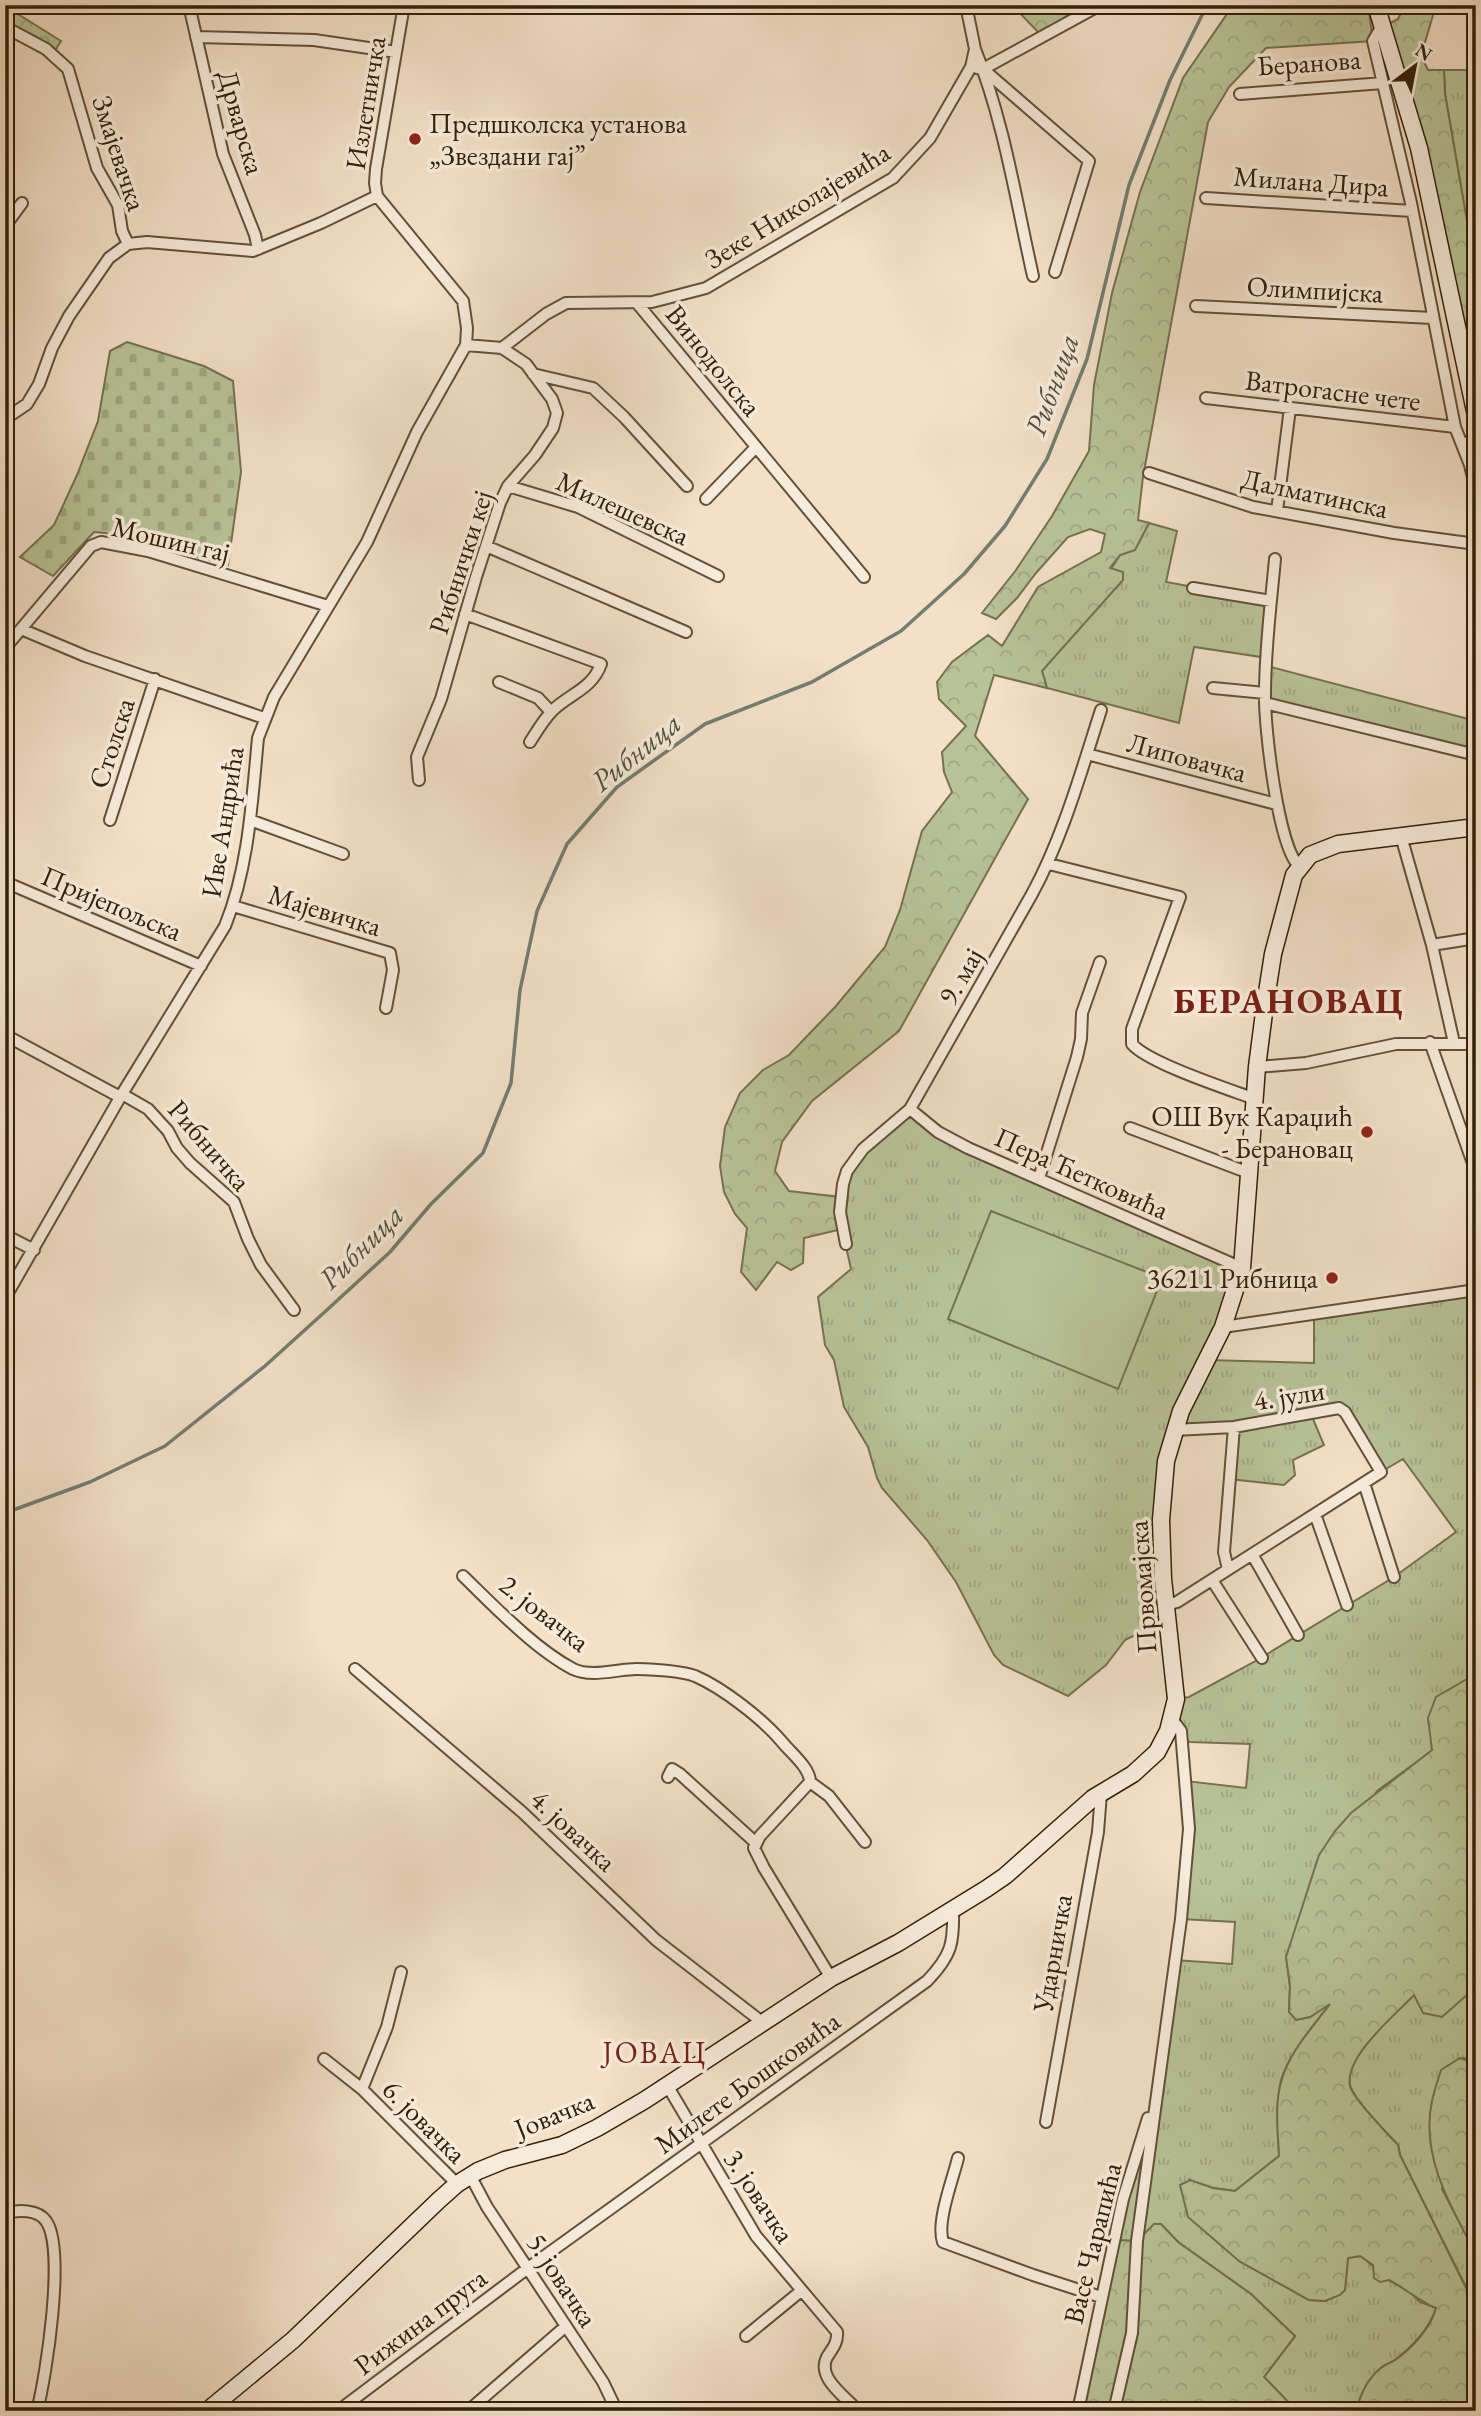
<svg xmlns="http://www.w3.org/2000/svg" width="1481" height="2416" font-family="'EB Garamond',serif">
	<style>
		.grass { fill: url(#grass-tufts); stroke: #757250; stroke-width: 2 }
		.forest { fill: url(#forest-crowns); stroke: #757250; stroke-width: 2 }
		.cemetery { fill: url(#cemetery-stones); stroke: #757250; stroke-width: 2 }
		.pitch { fill: #b8c398; stroke: #757250; stroke-width: 2 }
		.lines { fill: none; stroke-linecap: round; stroke-linejoin: round }
		.stream { stroke: #727e73; stroke-width: 3.5 }
		.minor-casing { stroke: #625138; stroke-width: 14 }
		.secondary-casing { stroke: #322108; stroke-width: 19 }
		.minor { stroke: #f7ebdb; stroke-width: 10 }
		.secondary { stroke: #f7ebdb; stroke-width: 16 }
		.poi-dot { fill: #8f2418; stroke: #f7ebdb; stroke-width: 2.5 }
		.labels { text-anchor: middle; stroke-width: 7; stroke-linejoin: round; paint-order: stroke }
		.street-label { font-size: 28px; fill: #322108; stroke: #f7ebdb }
		.poi-label { font-size: 28px; fill: #322108; stroke: #f7ebdb; text-anchor: end }
		.water-label { font-size: 30px; font-style: italic; fill: #52503e; stroke: #f7ebdb }
		.neighbourhood-label { font-size: 30px; letter-spacing: 2px; fill: #7a1f14; stroke: #f7ebdb }
		.district-label { font-size: 35px; font-weight: bold; letter-spacing: 2px; fill: #7a1f14; stroke: #f7ebdb }
	</style>
	<defs>
		<pattern id="grass-tufts" width="24" height="20" patternUnits="userSpaceOnUse" patternTransform="scale(1.75)"><rect width="24" height="20" fill="#b8c398"/><path d="M3 7l-1-3M5 7V3M7 7l1-3M15 17l-1-3M17 17v-4M19 17l1-3" fill="none" stroke="#9fa782"/></pattern>
		<pattern id="forest-crowns" width="20" height="18" patternUnits="userSpaceOnUse" patternTransform="scale(1.75)"><rect width="20" height="18" fill="#b8c398"/><path d="M2 6a3 3 0 1 1 6 0M12 15a3 3 0 1 1 6 0" fill="none" stroke="#9fa782"/></pattern>
		<pattern id="cemetery-stones" width="16" height="16" patternUnits="userSpaceOnUse" patternTransform="scale(1.75)"><rect width="16" height="16" fill="#b8c398"/><path d="M2 7V4a2 2 0 0 1 4 0v3zM10 15v-3a2 2 0 0 1 4 0v3z" fill="#9fa782"/></pattern>
	</defs>
	<rect width="100%" height="100%" fill="#f3e0c7"/>
	<filter id="stains"><feTurbulence type="fractalNoise" baseFrequency=".00286" numOctaves="4"/><feColorMatrix values="0 0 0 0 .2 0 0 0 0 .09 0 0 0 0 .02 0 0 0 .5 -.17"/></filter>
	<radialGradient id="worn" r=".72"><stop offset=".6" stop-color="#630" stop-opacity="0"/><stop offset="1" stop-color="#630" stop-opacity=".3"/></radialGradient>
	<!-- grass -->
	<path class="grass" d="M1444,70H1476V275L1445,94Z
		M1149,523L1177,531L1166,582L1271,601L1268,658L1194,647L1179,723L1047,688L1042,671L1059,650L1120,555L1135,550Z
		M1267,666L1476,721V755L1265,703Z
		M910,1109L925,1123L1242,1268L1207,1360L1314,1363V1314L1476,1290V1674L1460,1684L1428,1718L1433,1750L1377,1791L1286,1956L1290,1986L1289,2012L1296,2020L1310,2017L1331,2002C1315,2024 1289,2053 1281,2080C1275,2105 1278,2131 1279,2156L1235,2191L1213,2188L1190,2180L1239,2261L1309,2300L1325,2301L1345,2290L1348,2258L1361,2256L1389,2280L1408,2290L1420,2302L1436,2308C1430,2328 1412,2347 1395,2360C1391,2363 1385,2364 1381,2368C1368,2378 1360,2396 1356,2411H1328L1329,2408L1324,2406L1317,2411H1297L1264,2377L1295,2336L1251,2294L1178,2242L1161,2224L1137,2241H1128L1111,2251L1158,2088L1175,1960L1232,1964L1235,1922L1181,1919L1186,1781L1246,1788L1250,1744L1190,1742L1183,1740L1176,1699L1189,1697L1254,1662L1394,1577L1456,1532L1403,1459L1381,1472L1345,1412H1310L1324,1445L1293,1460L1295,1475L1284,1485L1230,1479L1233,1427L1174,1430L1166,1461L1167,1619L1125,1640L1106,1665L1068,1696L1003,1665L994,1655L956,1582L927,1540L882,1488L877,1478L868,1447L844,1407L834,1360L825,1345L818,1297L851,1269L842,1229L847,1171Z
		M1476,1987V2064L1464,2058L1442,2189L1476,2254V2307L1400,2155L1398,2145C1387,2134 1353,2098 1350,2085C1344,2056 1396,2014 1415,1994L1418,2003Z"/>
	<!-- forest -->
	<path class="forest" d="M1012,5H1085L1039,33Z
		M1282,5H1358L1369,12L1373,41L1266,48L1229,87L1208,122L1143,477L1138,520L1149,523L1135,550L1120,555L1110,568L1123,572V580L1042,671L1047,688L994,675L975,736L1028,799L899,1031L812,1101L782,1142L775,1171L789,1191L840,1197L842,1229L804,1238L803,1263L791,1270L777,1262L756,1290L741,1272L747,1228L735,1214L724,1192L720,1166L725,1127L740,1093L763,1070L789,1055L836,1006L885,947L900,910L922,831L952,792L944,772L942,752L966,726L939,699L937,682L952,662L988,635L1002,646L1038,587L1101,552L1105,534L1090,529L1068,537L1036,573L1017,598L996,619L982,613L1016,570L1052,516L1089,451L1094,385L1112,293L1140,192L1183,78L1229,11L1278,7Z
		M1405,5H1436L1421,56L1428,70H1444L1445,94L1476,273V396L1383,27L1398,19Z
		M5,6L61,41L53,54L38,38L5,21Z
		M1476,1674V1987L1442,2017L1423,2013L1414,1995C1395,2015 1344,2057 1350,2086C1353,2099 1387,2133 1398,2145L1400,2155L1476,2308V2411H1356C1360,2396 1368,2378 1381,2368C1385,2364 1391,2363 1395,2360C1412,2348 1431,2328 1436,2308C1419,2301 1406,2289 1389,2280L1380,2282L1374,2278L1373,2265L1360,2256L1348,2258L1345,2290L1340,2295L1325,2301L1309,2300L1239,2261L1188,2217L1180,2185L1190,2180L1213,2188L1235,2191L1279,2156C1278,2131 1274,2104 1282,2079C1290,2051 1313,2027 1330,2004L1310,2017L1296,2020L1289,2012L1290,1986L1286,1957L1319,1855L1335,1831L1351,1813L1432,1750L1428,1718L1436,1697Z
		M1460,2058L1476,2064V2254C1451,2207 1420,2156 1432,2101C1434,2091 1438,2080 1441,2070Z
		M1154,2224H1161L1178,2242L1251,2294L1295,2336L1264,2377L1297,2411H1078L1111,2251L1121,2240L1137,2241Z"/>
	<!-- cemetery -->
	<path class="cemetery" d="M127,342L204,366L233,381L241,472L228,565L176,551L138,536L94,532L53,576L20,557L54,525L77,475L98,421L110,351Z"/>
	<!-- pitch -->
	<path class="pitch" d="M991,1211L1162,1278L1118,1389L948,1319Z"/>
	<g class="lines">
		<!-- stream -->
		<path class="stream" d="M5,1513L90,1482L165,1446L265,1366L328,1309L390,1252L431,1204L483,1153L511,1083L520,990L537,911L567,844L617,787L705,724L812,682L901,631L964,574L1005,526L1047,459L1087,359L1129,185L1170,80L1207,5"/>
		<!-- minor casing -->
		<g class="minor-casing">
			<path id="minor" d="M189,5L223,154L255,235L258,249
				M1383,24L1373,41L1411,203L1455,427L1470,465L1476,490
				M5,27L46,49L68,69L97,168L118,205L122,231L128,244
				M196,37L314,40L396,52
				M975,49C1004,121 1016,201 1033,276
				M977,68L983,69L1100,5
				M983,69L1089,161L1055,272
				M1240,94L1383,83
				M1206,198L1412,211
				M5,226L22,203
				M637,303L864,577
				M1196,306L1432,318
				M466,345L502,348L546,314L566,303L652,302L706,288L893,178L930,138L971,67L975,49L966,5
				M533,374L593,388L624,417L687,486
				M1206,398L1455,427
				M5,419L27,404L39,384L52,348L69,316L109,258L128,244L147,242L253,251L321,223L377,196
				M1462,444L1476,440
				M1149,473L1253,507L1394,533L1476,544
				M508,486L578,507L718,576
				M706,499L756,447
				M1277,511L1290,408
				M486,546L686,632
				M1275,559C1271,603 1265,649 1265,693C1264,725 1278,847 1299,866
				M1193,588L1271,601
				M465,614L601,664C592,689 571,693 553,710C544,719 537,731 530,742
				M21,629L85,656L264,718
				M5,648L91,546L101,542L148,551L328,606
				M499,682L538,698L551,712
				M1213,688L1265,693
				M1265,703L1476,755
				M1087,754L1276,804
				M419,780L417,757L441,699L476,577L500,503L508,486L535,455L553,428L557,413L552,399L526,364L502,348
				M110,820L155,679
				M250,820L343,854
				M1401,836L1432,945L1454,1043
				M1049,864L1180,897L1132,1029V1044C1148,1063 1228,1089 1255,1099
				M5,882L201,966
				M233,906L390,953L393,970L386,1008
				M1432,945L1476,938
				M5,1035L120,1097
				M1430,1042L1476,1172
				M1257,1067L1306,1063L1396,1044H1476
				M122,1094L148,1109L168,1131L177,1148L190,1163L234,1202L248,1239L261,1265L294,1310
				M910,1109L938,1132L968,1148L1242,1268
				M1130,1128L1249,1173
				M1039,1178L1077,1057L1081,1039L1082,1013L1100,962
				M5,1235L34,1250
				M846,1244L840,1212L843,1184L847,1171L863,1149L910,1109L1032,894C1063,837 1081,772 1101,710
				M5,1298L122,1094L225,926C249,867 252,800 258,738L274,697L367,542L417,432L466,345L467,328L463,301L377,196L375,183L376,169L404,5
				M1223,1327L1476,1290
				M1364,1483L1394,1577
				M1315,1514L1347,1605
				M1252,1554L1298,1635
				M1228,1569L1224,1552L1234,1427
				M463,1576C495,1607 535,1649 573,1669C592,1678 617,1669 637,1669C651,1669 682,1671 695,1676C723,1688 764,1720 783,1743C792,1754 810,1768 810,1782L760,1836L754,1848L764,1868L831,1978
				M1212,1580L1262,1658
				M1166,1605L1177,1602L1381,1472L1345,1412L1339,1408L1234,1427L1174,1430
				M355,1669L522,1812L656,1940L762,2022
				M668,1777L672,1769L680,1774L756,1843
				M810,1782L829,1796L865,1842
				M324,2059L362,2089L457,2184
				M667,2085L756,2236L837,2332C838,2342 833,2348 827,2357C816,2378 846,2397 858,2411
				M362,2089L387,2027L401,1972
				M1046,2122L1098,1832L1101,1793
				M958,2158C953,2179 936,2222 943,2242L1033,2275L1101,2297
				M470,2175L487,2207L603,2382L614,2405V2411
				M5,2213C18,2210 38,2209 46,2221C66,2249 46,2377 37,2411
				M746,2336L801,2291
				M338,2411L528,2268L927,1981C952,1955 954,1943 953,1908
				M468,2411L566,2326
				M1078,2411L1123,2199L1148,2118
				M1114,2411L1132,2333L1137,2241L1181,1919L1189,1829L1181,1731L1172,1719"/>
		</g>
		<!-- secondary casing -->
		<g class="secondary-casing">
			<path id="secondary" d="M1376,5L1419,148L1476,416
				M207,2411L293,2340L439,2200L457,2184L478,2171L505,2160L562,2145L597,2128L645,2100L831,1978L898,1943L986,1889L1005,1876L1093,1798L1133,1774L1157,1752L1168,1731L1176,1699L1163,1579L1161,1520L1166,1461L1181,1411L1223,1327L1242,1268L1257,1067L1265,1005L1273,954L1294,875L1310,855L1338,844L1476,827"/>
		</g>
		<!-- minor -->
		<use href="#minor" class="minor"/>
		<!-- secondary -->
		<use href="#secondary" class="secondary"/>
	</g>
	<!-- markers -->
	<g class="poi-dot">
		<circle cx="415" cy="139" r="7"/>
		<circle cx="1367" cy="1132" r="7"/>
		<circle cx="1332" cy="1278" r="7"/>
	</g>
	<g class="labels">
		<!-- street labels -->
		<g class="street-label">
			<text transform="translate(1309 62) rotate(-4)" y="10">Беранова</text>
			<text transform="translate(365 103) rotate(-81)" y="10">Излетничка</text>
			<text transform="translate(242 122) rotate(74)" y="10">Дрварска</text>
			<text transform="translate(120 153) rotate(72)" y="10">Змајевачка</text>
			<text transform="translate(1311 181) rotate(4)" y="10">Милана Дира</text>
			<text transform="translate(797 205) rotate(-32)" y="10">Зеке Николајевића</text>
			<text transform="translate(1315 289) rotate(3)" y="10">Олимпијска</text>
			<text transform="translate(714 360) rotate(51)" y="10">Винодолска</text>
			<text transform="translate(1333 390) rotate(7)" y="10">Ватрогасне чете</text>
			<text transform="translate(1315 493) rotate(12)" y="10">Далматинска</text>
			<text transform="translate(623 508) rotate(24)" y="10">Милешевска</text>
			<text transform="translate(171 539) rotate(13)" y="10">Мошин гај</text>
			<text transform="translate(460 562) rotate(-72)" y="10">Рибнички кеј</text>
			<text transform="translate(111 743) rotate(-72)" y="10">Столска</text>
			<text transform="translate(1187 757) rotate(15)" y="10">Липовачка</text>
			<text transform="translate(222 822) rotate(-81)" y="10">Иве Андрића</text>
			<text transform="translate(112 903) rotate(23)" y="10">Пријепољска</text>
			<text transform="translate(325 910) rotate(17)" y="10">Мајевичка</text>
			<text transform="translate(960 976) rotate(-60)" y="10">9. мај</text>
			<text transform="translate(210 1145) rotate(49)" y="10">Рибничка</text>
			<text transform="translate(1082 1173) rotate(24)" y="10">Пера Ћетковића</text>
			<text transform="translate(1289 1395) rotate(-9)" y="10">4. јули</text>
			<text transform="translate(1142 1587) rotate(-94)" y="10">Првомајска</text>
			<text transform="translate(545 1613) rotate(38)" y="10">2. јовачка</text>
			<text transform="translate(574 1830) rotate(43)" y="10">4. јовачка</text>
			<text transform="translate(1052 1953) rotate(-80)" y="10">Ударничка</text>
			<text transform="translate(747 2082) rotate(-36)" y="10">Милете Бошковића</text>
			<text transform="translate(554 2114) rotate(-22)" y="10">Јовачка</text>
			<text transform="translate(425 2121) rotate(45)" y="10">6. јовачка</text>
			<text transform="translate(760 2196) rotate(57)" y="10">3. јовачка</text>
			<text transform="translate(1092 2243) rotate(-76)" y="10">Васе Чарапића</text>
			<text transform="translate(563 2280) rotate(57)" y="10">5. јовачка</text>
			<text transform="translate(420 2321) rotate(-37)" y="10">Рижина пруга</text>
		</g>
		<!-- poi labels -->
		<g class="poi-label">
			<text x="429" y="133" text-anchor="start">Предшколска установа<tspan x="429" dy="32">„Звездани гај”</tspan></text>
			<text x="1353" y="1126">ОШ Вук Караџић<tspan x="1353" dy="32">- Берановац</tspan></text>
			<text x="1318" y="1288">36211 Рибница</text>
		</g>
		<!-- water labels -->
		<g class="water-label">
			<text transform="translate(1052 385) rotate(-70)" y="10">Рибница</text>
			<text transform="translate(636 752) rotate(-39)" y="10">Рибница</text>
			<text transform="translate(361 1247) rotate(-45)" y="10">Рибница</text>
		</g>
		<!-- neighbourhood labels -->
		<g class="neighbourhood-label">
			<text x="655" y="2063">ЈОВАЦ</text>
		</g>
		<!-- district labels -->
		<g class="district-label">
			<text x="1289" y="1013">БЕРАНОВАЦ</text>
		</g>
	</g>
	<!-- margin -->
	<rect width="1481" height="2416" fill="none" stroke="#f3e0c7" stroke-width="28"/>
	<rect x="7" y="7" width="1467" height="2402" fill="none" stroke="#322108" stroke-width="3.5"/>
	<rect x="14" y="14" width="1453" height="2388" fill="none" stroke="#322108" stroke-width="2"/>
	<!-- north arrow -->
	<g transform="translate(1415 66) rotate(32)" stroke="#f7ebdb" stroke-width="5" paint-order="stroke">
	<path d="M0-5L12 26L0 18L-12 26Z" fill="#322108"/>
	<text y="-10" font-size="19" font-weight="bold" text-anchor="middle" fill="#322108">N</text>
	</g>
	<rect width="100%" height="100%" filter="url(#stains)"/>
	<rect width="100%" height="100%" fill="url(#worn)"/>
</svg>
